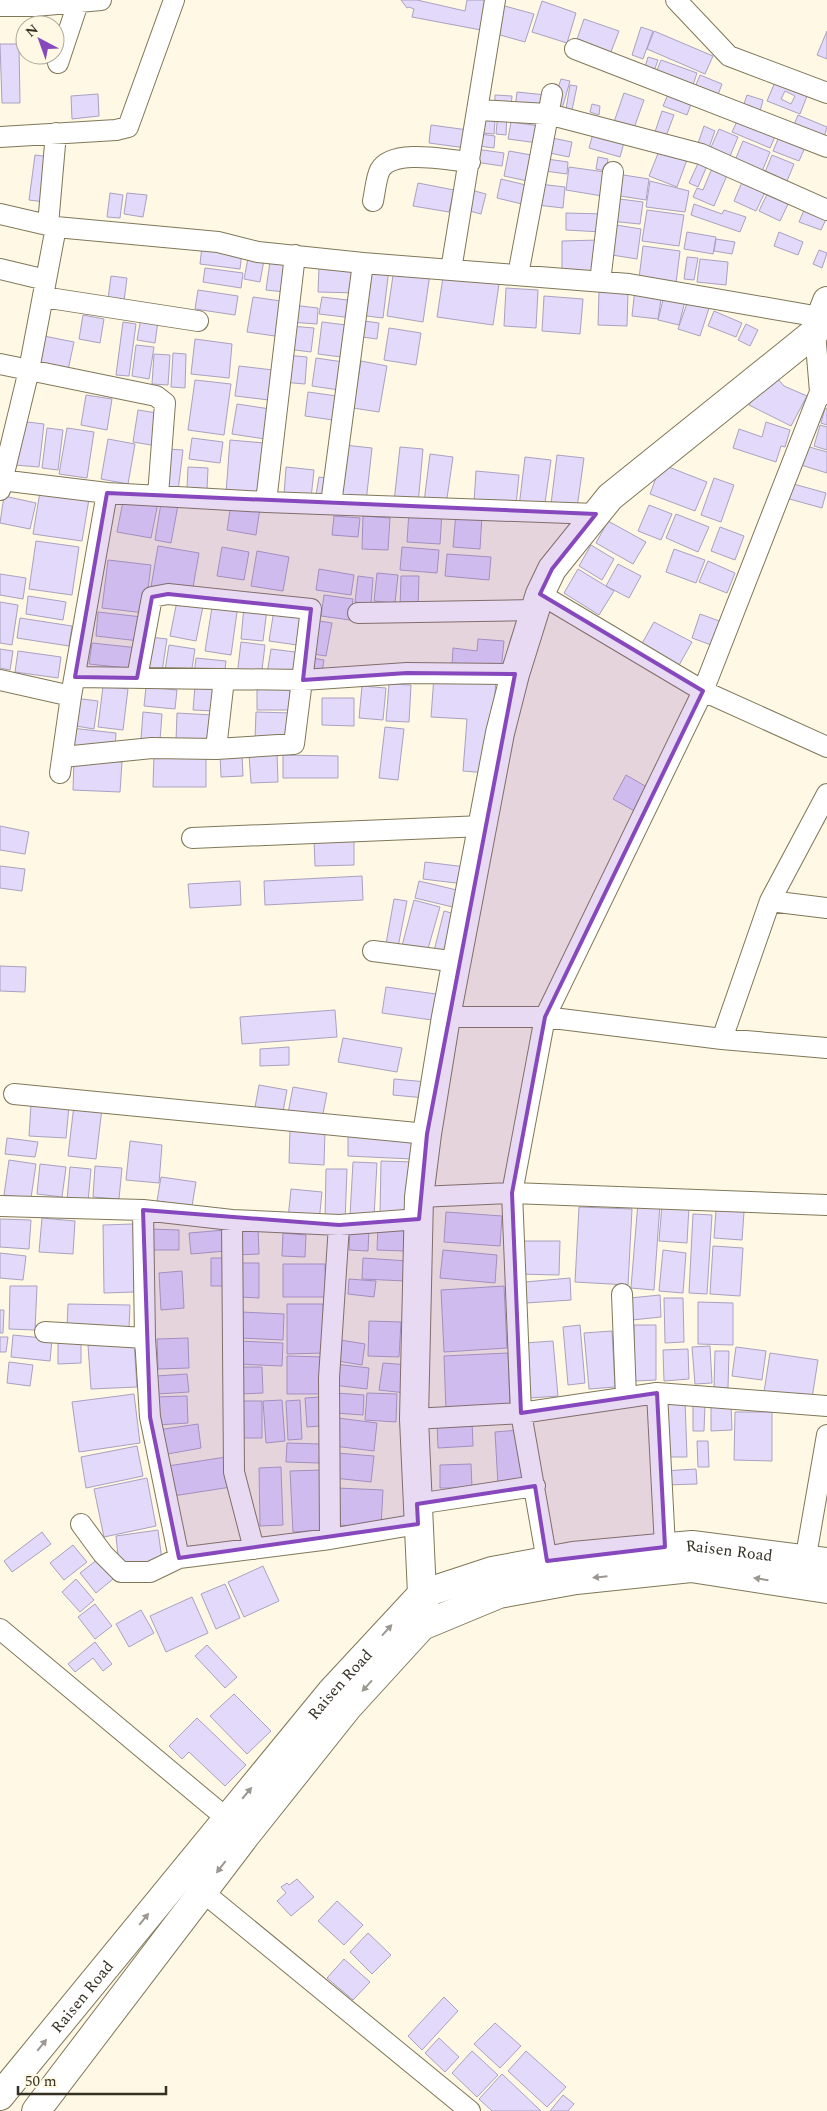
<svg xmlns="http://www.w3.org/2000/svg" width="827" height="2111" font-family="Spectral,serif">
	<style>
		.building { fill: #e3d9fa; stroke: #aaa1c0; fill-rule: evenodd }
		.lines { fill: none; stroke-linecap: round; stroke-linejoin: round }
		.street-casing { stroke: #807759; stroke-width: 22 }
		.secondary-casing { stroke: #807759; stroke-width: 30 }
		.primary-casing { stroke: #807759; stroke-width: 30 }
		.street { stroke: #fff; stroke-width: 20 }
		.secondary { stroke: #fff; stroke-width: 28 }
		.primary { stroke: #fff; stroke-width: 28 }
		.oneway { fill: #9a9891 }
		.marked { fill: #8748bd; fill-opacity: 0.2; stroke: #8748bd; stroke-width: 4; stroke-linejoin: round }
		.labels { text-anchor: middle; stroke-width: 4; stroke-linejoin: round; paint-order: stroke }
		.street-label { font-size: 16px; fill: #343023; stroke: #fef8e4 }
	</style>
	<rect width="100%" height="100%" fill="#fef8e4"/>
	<!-- building -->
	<path class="building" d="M401,0H417L465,11L467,0H487L481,30L412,17L414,9L409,7L407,8Z
		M542,1L576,13L567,43L532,32Z
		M501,5L534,14L525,42L493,33Z
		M584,19L619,31L609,57L575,45Z
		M641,27L653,31L643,59L632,55Z
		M654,31L713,56L705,74L647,49Z
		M827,31V59L817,55Z
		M0,44H19L20,103H2Z
		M648,57L658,60L652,77L643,74Z
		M661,60L697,73L691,91L654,78Z
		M700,75L722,84L716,100L693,92Z
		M561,79L570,81L562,109L552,107Z
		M775,82L807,96L800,114L767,101ZM785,91L795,96L791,104L781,99Z
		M570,85L577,86L572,110L566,109Z
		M670,90L693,99L687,115L663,106Z
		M517,92L546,95L544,111L515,108Z
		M624,93L644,100L634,128L614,122Z
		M98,94L99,116L72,119L71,96Z
		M495,95L512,96L511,107L495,106Z
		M747,95L763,100L759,115L742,110Z
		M592,104L600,106L599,115L590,112Z
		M662,111L674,115L665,139L654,135Z
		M498,112L507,113L506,135L496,134Z
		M798,115L827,127L822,144L791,132Z
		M739,117L777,132L770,148L732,132Z
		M483,120L495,121L494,134L482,133Z
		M511,122L540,126L538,143L508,139Z
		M431,125L468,130L466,148L429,143Z
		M704,126L715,131L707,153L696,149Z
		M719,129L738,137L728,161L709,152Z
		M594,130L625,139L620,157L589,148Z
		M781,132L807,143L799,161L773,151Z
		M480,134L495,136L494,148L479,146Z
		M547,137L572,142L569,157L545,152Z
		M743,141L770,152L761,174L734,163Z
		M661,146L688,157L677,187L649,176Z
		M476,149L504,153L502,166L475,162Z
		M509,151L537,156L532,182L504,176Z
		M35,155L51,157L45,202L29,200Z
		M772,155L794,164L785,186L763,177Z
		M598,157L608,159L606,171L596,169Z
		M701,157L709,161L698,187L689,183Z
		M547,159L568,162L567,174L545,171Z
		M713,166L728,173L714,206L693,197L697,188L703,190Z
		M569,167L605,172L602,196L566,190Z
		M617,174L649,179L646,200L614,195Z
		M501,179L530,186L526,205L497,198Z
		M743,180L766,190L756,211L734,201Z
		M650,181L689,191L685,212L646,207Z
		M418,183L454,190L449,212L413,206Z
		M539,184L565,187L563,208L537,205Z
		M471,190L486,194L481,214L466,210Z
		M769,190L790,200L780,221L759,211Z
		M110,193L123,195L120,218L107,217Z
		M127,193L147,195L143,217L124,214Z
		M612,198L643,202L640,224L609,221Z
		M694,204L722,214L724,210L746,217L740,232L691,215Z
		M647,210L684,215L679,246L642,241Z
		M804,210L826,219L821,230L799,222Z
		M566,213L603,214L602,232L566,230Z
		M610,224L641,229L637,259L606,254Z
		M687,232L716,237L713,254L684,249Z
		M779,232L803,242L798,255L774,246Z
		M716,239L735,242L732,254L714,251Z
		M599,240L600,271H562V241Z
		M202,246L242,251L240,269L200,264Z
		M643,246L680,251L676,283L639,278Z
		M819,250L827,253L822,268L813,264Z
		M271,255L289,257L285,292L266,290Z
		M687,257L698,258L694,280L684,279Z
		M248,258L264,260L260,282L244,279Z
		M700,259L728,262L726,285L697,282Z
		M364,266L389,269L383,318L359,315Z
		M205,268L243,273L241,288L203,282Z
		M319,268L359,270V293L318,292Z
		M394,269L430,274L423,322L387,316Z
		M111,276L127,278L124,301L108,299Z
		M443,277L499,284L493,325L437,317Z
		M506,288L538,290L536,328L504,326Z
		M635,289L662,293L658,319L632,316Z
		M198,290L238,296L235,315L195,309Z
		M599,292L628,293L627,326L598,325Z
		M665,292L686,297L679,325L658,320Z
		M690,295L711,302L700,336L678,329Z
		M544,296L583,299L580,334L542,331Z
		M253,297L281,301L275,336L247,332Z
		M322,297L356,301L353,318L319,314Z
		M292,305L318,308L317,324L290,322Z
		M714,311L742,323L736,337L708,326Z
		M83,315L104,319L100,343L79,339Z
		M141,318L158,321L155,343L137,340Z
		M357,320L379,323L377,339L355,336Z
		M123,322L136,324L129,376L116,375Z
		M322,322L354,326L349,358L318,354Z
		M746,324L758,330L750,346L738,340Z
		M290,326L314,328L311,352L287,349Z
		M389,328L421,333L416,365L384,360Z
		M44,336L74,342L68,370L37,364Z
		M195,339L232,344L229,378L191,374Z
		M136,345L154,347L149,379L132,376Z
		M173,353L186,354L185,388L171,387Z
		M154,354L170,355L168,385L152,384Z
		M286,355L307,357L305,384L282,382Z
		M316,358L350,363L346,391L312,386Z
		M361,361L387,366L379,412L353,408Z
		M239,366L273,370L269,400L235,396Z
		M777,378L784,386L807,396L791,426L749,405L753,397Z
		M195,380L231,384L224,435L188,430Z
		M308,392L344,397L340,421L305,416Z
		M86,395L112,399L107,430L81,425Z
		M237,404L270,409L265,439L232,434Z
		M825,408L827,409V425L821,423Z
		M138,410L163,414L157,446L133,442Z
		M19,421L44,424L39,467L14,465Z
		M766,422L790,430L785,447L781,446L776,462L733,448L739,429L762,437Z
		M820,425L827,427V450L814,446Z
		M47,428L63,430L58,470L42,468Z
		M67,428L94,432L87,478L59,474Z
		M192,438L223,442L220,463L189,459Z
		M108,439L135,444L128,484L101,479Z
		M230,440L264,443L260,495L226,493Z
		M344,445L372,448L366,502L339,500Z
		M806,446L827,452V473L801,465Z
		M400,447L423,449L418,504L394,502Z
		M168,449L183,450L178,491L163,489Z
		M430,454L453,457L446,505L424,502Z
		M557,455L584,458L577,508L551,504Z
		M525,457L551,460L544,510L519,507Z
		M661,464L707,482L695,511L650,494Z
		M188,467L208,468L207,490L187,489Z
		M286,467L314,470L311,498L284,495Z
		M476,471L519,475L516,505L474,502Z
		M319,477L333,479L331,496L316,495Z
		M714,478L734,485L721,522L701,515Z
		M790,483L826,493L822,508L786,498Z
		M40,492L89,499L82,541L33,534Z
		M4,496L36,503L30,529L0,523Z
		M124,496L158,503L151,538L117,532Z
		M162,497L179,500L171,543L155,540Z
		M231,504L260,508L256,535L227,530Z
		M649,505L672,514L661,540L638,531Z
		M409,511L442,512L440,544L407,542Z
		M456,513L482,515L480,549L453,547Z
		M676,514L709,527L698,552L666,538Z
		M334,516L360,518L358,537L332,535Z
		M363,516L390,518L388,550L362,549Z
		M608,521L646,542L633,564L596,543Z
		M720,527L744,536L735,560L711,551Z
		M36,541L79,547L72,595L29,589Z
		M591,545L614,559L602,580L579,566Z
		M158,546L199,553L192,593L151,587Z
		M222,547L249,552L244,580L217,576Z
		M402,547L439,550L437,573L400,570Z
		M674,549L705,560L696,583L666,572Z
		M257,551L289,557L283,591L251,586Z
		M447,554L491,557L489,580L445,576Z
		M108,560L151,565L145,613L102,608Z
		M708,561L735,573L727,593L699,582Z
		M618,564L641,576L629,598L606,586Z
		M319,569L354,575L351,595L316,590Z
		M578,569L614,591L599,615L564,593Z
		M377,573L398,575L395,603L374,601Z
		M0,574L26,578L23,599L0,595Z
		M358,576L373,578L371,604L355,602Z
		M401,576H419L418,609L400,608Z
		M324,595L353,599L350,620L321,616Z
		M28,596L66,602L63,620L26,614Z
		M178,596L204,601L196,641L170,636Z
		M213,601L238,605L231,655L205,651Z
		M0,602L18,605L12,645L0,643Z
		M244,606L267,609L263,641L241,639Z
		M274,610L309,615L304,646L269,641Z
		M98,612L142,617L139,641L96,636Z
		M700,614L722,622L714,646L692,638Z
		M20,618L72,626L69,646L17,638Z
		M313,620L332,623L326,656L307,653Z
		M654,622L692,642L678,667L640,647Z
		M150,637L167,639L162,672L146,670Z
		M478,639L504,641L501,671L452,666L453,648L477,651Z
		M241,642L265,645L261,678L237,676Z
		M92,643L139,648L136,669L89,664Z
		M169,645L195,649L191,675L165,670Z
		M0,649L13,651L10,670L0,668Z
		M271,649L303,653L300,678L267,674Z
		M18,651L61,657L58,678L15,672Z
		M307,657L324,660L322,672L305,669Z
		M196,658L226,661L224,678L194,675Z
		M434,676L496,681L488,773L463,771L467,719L431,717Z
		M389,684L411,685L409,722L386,721Z
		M103,686L128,689L123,730L98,727Z
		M195,686L216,688L214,711L193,710Z
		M257,686H290V710H257Z
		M362,686L386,688L383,720L359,718Z
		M146,687L177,690L175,709L144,706Z
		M74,698L98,701L94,729L70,725Z
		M322,698H354V726L322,725Z
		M143,712L162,714L160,740L141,739Z
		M256,712L291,713L290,741L255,740Z
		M177,713L213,715L211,744L176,741Z
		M385,727L404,729L398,780L379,778Z
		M71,728L116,733L115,749L69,745Z
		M277,753L278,782L251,783L249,754Z
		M154,754H206V787H153Z
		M242,754L243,776L221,777L220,755Z
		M283,755L338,756V778H283Z
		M74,760L122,762L120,792L73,790Z
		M626,775L652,790L638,813L613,799Z
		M0,826L29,832L25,854L0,850Z
		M354,838V865L315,866L314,839Z
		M425,862L466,867L464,884L423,879Z
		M0,866L25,869L22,891L0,888Z
		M362,876L363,900L265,905L264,881Z
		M240,881L241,905L190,908L188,884Z
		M419,881L465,892L461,909L415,898Z
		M394,899L407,901L398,947L386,944Z
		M414,900L440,907L427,952L402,946Z
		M444,911L459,915L450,955L434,951Z
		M0,966L26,967L25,992L0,991Z
		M386,987L443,995L439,1021L382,1013Z
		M335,1010L337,1037L242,1044L240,1017Z
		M343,1038L402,1048L397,1072L338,1062Z
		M289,1047V1065L260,1066V1049Z
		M394,1079L427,1082L425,1098L393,1095Z
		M259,1085L287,1090L282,1117L254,1113Z
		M293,1087L327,1093L322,1119L288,1113Z
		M31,1104L69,1106L66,1138L29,1136Z
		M74,1105L102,1108L96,1159L68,1156Z
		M290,1129L325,1131L324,1165L289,1163Z
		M348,1136L413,1140L412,1159L348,1156Z
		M7,1138L38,1142L35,1157L5,1154Z
		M130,1141L162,1145L159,1183L126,1180Z
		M9,1160L36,1164L31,1198L4,1195Z
		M381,1161L414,1162L413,1216H380Z
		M353,1162L377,1163L374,1217L350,1216Z
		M40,1164L66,1167L62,1197L37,1194Z
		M95,1166L122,1168L119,1199L93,1197Z
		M70,1167L91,1169L88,1202L67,1200Z
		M326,1169H347L345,1222L325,1221Z
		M161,1177L196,1182L192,1206L157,1201Z
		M291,1189L322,1192L319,1222L288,1219Z
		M638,1202L660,1203L654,1290L631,1288Z
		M662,1204L689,1206L687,1243L659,1241Z
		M579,1207L632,1209L628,1285L575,1282Z
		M716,1210L744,1212L742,1240L714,1238Z
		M446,1212L502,1216L500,1246L444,1242Z
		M693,1214L712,1215L707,1294L689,1293Z
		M42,1218L75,1221L73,1254L39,1252Z
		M0,1219L31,1220L29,1249L0,1247Z
		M133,1224L134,1292L104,1293L103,1225Z
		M378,1225L406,1226L404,1251L377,1250Z
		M258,1227L259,1254L236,1255L235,1229Z
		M350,1228L369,1229L368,1251L349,1250Z
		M150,1229L179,1230V1250H149Z
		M225,1230L226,1251L191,1254L189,1233Z
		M283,1233L306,1235L305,1257L282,1256Z
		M519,1241H560L559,1275L518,1274Z
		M713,1246L743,1248L740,1296L710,1294Z
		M443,1250L497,1255L495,1283L440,1278Z
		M663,1250L686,1253L683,1293L659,1291Z
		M0,1253L26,1256L23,1280L0,1278Z
		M211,1258H229V1286H211Z
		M363,1258L408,1261L406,1281L362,1279Z
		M240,1263H259V1298L240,1297Z
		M283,1264H325L326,1297H283Z
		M182,1271L184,1308L161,1310L159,1273Z
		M570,1278L571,1300L526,1303L525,1282Z
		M349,1279L376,1281L374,1297L348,1294Z
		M10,1286H37L35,1330L9,1329Z
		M504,1286L507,1348L444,1352L441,1290Z
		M660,1295L661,1317L632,1320L630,1298Z
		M664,1298H683L684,1342L665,1343Z
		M698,1302L733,1303V1345L698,1344Z
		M68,1304L130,1305L129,1329L67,1328Z
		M287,1304H323L324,1353L287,1354Z
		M0,1310H4L3,1333H0Z
		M241,1312L284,1314L283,1340L240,1338Z
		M369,1321L401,1322L399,1357L368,1356Z
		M580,1325L585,1383L568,1385L563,1327Z
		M634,1325H656V1380L634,1381Z
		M612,1331L615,1387L589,1389L584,1333Z
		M13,1335L52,1339L50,1361L11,1357Z
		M0,1337H8L6,1352H0Z
		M188,1338L189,1368L158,1369L157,1339Z
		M334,1339L365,1344L362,1365L331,1360Z
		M239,1341L283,1343L282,1366L237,1364Z
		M553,1341L558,1396L530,1398L525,1343Z
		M81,1342V1363L58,1364V1343Z
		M134,1342L137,1387L91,1389L88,1345Z
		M710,1346L712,1383L695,1384L692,1347Z
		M736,1347L766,1351L762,1380L732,1376Z
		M688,1349L689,1379L664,1381L663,1350Z
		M715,1351H729L728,1388L714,1387Z
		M508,1353L510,1408L446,1411L444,1356Z
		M770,1353L818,1360L812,1398L764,1392Z
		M287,1356L325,1357V1394H287Z
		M9,1362L33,1365L30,1386L7,1383Z
		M383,1363L409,1365L406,1393L379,1390Z
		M335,1364L369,1368L367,1389L333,1385Z
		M239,1367H262L263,1393L239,1394Z
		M187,1374L189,1392L157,1394L156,1376Z
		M336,1393L364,1395L363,1415L335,1413Z
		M367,1393L397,1394L396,1422L365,1420Z
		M134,1394L140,1443L79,1452L72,1402Z
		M187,1396L188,1423L157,1425L156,1397Z
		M319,1397L320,1426L307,1427L305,1398Z
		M282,1400L285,1441L266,1443L263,1401Z
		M300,1400L302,1439L288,1440L286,1401Z
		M685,1400L687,1457H663L662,1401Z
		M236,1401H262V1438H236Z
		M693,1404H705L704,1431H693Z
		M731,1404L732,1430L711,1431V1405Z
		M735,1412H772V1461L734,1460Z
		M338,1418L377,1423L374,1451L334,1446Z
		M472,1421L473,1446L438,1448L437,1424Z
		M198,1424L201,1448L162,1455L158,1430Z
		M519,1430L522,1483L498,1485L495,1432Z
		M697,1441H708L709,1467H698Z
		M287,1443L320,1444L319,1463L286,1462Z
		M137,1446L143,1476L86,1488L81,1457Z
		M337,1453L374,1456L371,1482L334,1478Z
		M226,1457L231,1487L173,1496L168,1466Z
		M471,1464L472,1488H440V1465Z
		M281,1467L283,1525L260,1526L259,1468Z
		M696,1469L697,1484L663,1485V1471Z
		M322,1470L325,1530L293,1532L290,1471Z
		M147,1478L156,1526L104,1537L94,1489Z
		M337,1488L383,1490L381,1527L336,1525Z
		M158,1530L162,1560L119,1566L116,1536Z
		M42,1532L51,1544L12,1572L4,1561Z
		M73,1545L87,1562L64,1580L50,1563Z
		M102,1556L118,1575L96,1593L80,1573Z
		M263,1566L279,1601L244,1617L228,1582Z
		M76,1579L94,1600L80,1612L62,1592Z
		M225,1584L240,1618L216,1629L201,1594Z
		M192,1597L208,1633L166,1652L150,1616Z
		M95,1604L112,1626L95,1639L78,1617Z
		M141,1610L154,1633L129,1647L116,1624Z
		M95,1642L112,1664L103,1671L93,1658L75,1672L68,1664Z
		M207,1645L237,1677L225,1688L195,1656Z
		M234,1694L271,1731L247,1754L210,1716Z
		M197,1718L246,1765L225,1786L189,1752L182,1759L169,1746Z
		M297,1879L314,1897L291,1916L277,1901L286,1893L281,1887L287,1883L289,1885Z
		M337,1901L363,1925L344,1945L318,1921Z
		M368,1933L391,1955L372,1974L350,1952Z
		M344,1959L370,1982L353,2000L327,1978Z
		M444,1997L458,2011L422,2050L408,2036Z
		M495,2023L521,2046L500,2068L474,2044Z
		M439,2038L459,2057L445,2072L425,2053Z
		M472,2051L498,2075L477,2097L452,2073Z
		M526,2051L566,2087L547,2107L508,2071Z
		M502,2074L541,2111H492L479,2099Z
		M563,2095L574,2104L568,2111H550Z"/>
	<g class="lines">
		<!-- street casing -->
		<g class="street-casing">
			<path id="street" d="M676,0L729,56L827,93
				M0,6H35L101,0
				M575,49L827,147
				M58,63L79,0
				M479,110L548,114L701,154L827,210
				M0,137L116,130L128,127L174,0
				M373,201C375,192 376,178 380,170C393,148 447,160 470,162
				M0,214L56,227
				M48,225L56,133
				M0,269L46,280
				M451,270L495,0
				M518,275L552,94
				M600,282L613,172
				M43,297L198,321
				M815,332L820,392
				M0,364L156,396L165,403L158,495
				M0,480L107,493L266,502L596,514
				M0,490L29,370L56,227L218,242L258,252L363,263L629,284L820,317
				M266,502L295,255
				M331,504L363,263
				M540,594L703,691L827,747
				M358,613L536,610
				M75,677L303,680L407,673L515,674
				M0,680L71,696
				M216,749L224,679
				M63,757L152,748L216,749L294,744L311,609L168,594L152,597L137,678
				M60,773L71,696L107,493
				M192,838L483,826
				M770,901L827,908
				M373,951L458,962
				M446,1017H545L722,1039L827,1048
				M722,1039L770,901L827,794
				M14,1094L427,1134
				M419,1197L512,1193L827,1205
				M0,1206L143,1210L232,1220L339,1225L419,1219
				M143,1210L145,1338L150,1417L179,1558
				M232,1220L234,1472L254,1549
				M622,1294L626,1397
				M45,1332L145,1338
				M657,1393L665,1547
				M414,1419L521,1413L657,1393L827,1406
				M417,1504L535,1486
				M81,1524L103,1554L121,1572H150L179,1558L330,1539L418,1524
				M330,1539L329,1378L339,1225
				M547,1561L521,1413L512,1193L545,1017L703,691L820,392L827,394
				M803,1573L827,1435
				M0,1629L237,1827
				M192,1883L470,2111"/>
		</g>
		<!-- secondary casing -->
		<g class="secondary-casing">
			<path id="secondary" d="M427,1617L422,1594L414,1419L419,1197L427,1134L446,1017L500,733L515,674L540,594L552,569L610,497L815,332L827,301"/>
		</g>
		<!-- primary casing -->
		<g class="primary-casing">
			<g id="primary">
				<path id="s1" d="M0,2096L331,1692L422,1594L492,1571L573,1556L692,1545L827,1562"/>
				<path d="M36,2111L246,1835L348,1707L422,1626L499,1594L576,1580L691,1568L827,1589"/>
			</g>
		</g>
		<!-- street -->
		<use href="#street" class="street"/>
		<!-- secondary -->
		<use href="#secondary" class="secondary"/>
		<!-- primary -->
		<use href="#primary" class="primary"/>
	</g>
	<!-- one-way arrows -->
	<defs><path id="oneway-solid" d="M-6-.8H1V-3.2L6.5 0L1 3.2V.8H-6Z" transform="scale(1.25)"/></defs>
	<g class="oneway">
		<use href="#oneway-solid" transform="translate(600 1577) rotate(174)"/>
		<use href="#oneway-solid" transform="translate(761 1579) rotate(-171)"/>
		<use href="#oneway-solid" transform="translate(387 1630) rotate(-48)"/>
		<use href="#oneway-solid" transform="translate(367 1686) rotate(132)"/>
		<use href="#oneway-solid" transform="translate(247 1793) rotate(-50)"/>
		<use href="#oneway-solid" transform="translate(221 1867) rotate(128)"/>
		<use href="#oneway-solid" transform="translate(144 1919) rotate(-51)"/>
		<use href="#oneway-solid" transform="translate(42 2045) rotate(-51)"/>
	</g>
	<!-- marked area -->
	<path class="marked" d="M107,493L596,514L552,569L540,594L703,691L545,1017L512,1193L521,1413L657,1393L665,1547L547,1561L535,1486L417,1504L418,1524L179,1558L150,1417L143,1210L339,1225L419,1219L427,1134L515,674L407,673L303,680L311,609L168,594L152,597L137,678L75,677Z"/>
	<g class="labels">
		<!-- street labels -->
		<g class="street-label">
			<text dy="6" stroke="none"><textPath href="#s1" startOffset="969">Raisen Road</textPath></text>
			<text dy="6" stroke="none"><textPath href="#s1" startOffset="534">Raisen Road</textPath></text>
			<text dy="6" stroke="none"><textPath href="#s1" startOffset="129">Raisen Road</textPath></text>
		</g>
	</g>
	<!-- north arrow -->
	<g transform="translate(40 40) rotate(319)"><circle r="24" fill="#fef8e4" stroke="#ada897"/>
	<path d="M0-4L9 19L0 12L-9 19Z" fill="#8748bd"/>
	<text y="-8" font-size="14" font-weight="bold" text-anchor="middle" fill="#343023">N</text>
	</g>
	<!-- scale -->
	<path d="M18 2086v8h148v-8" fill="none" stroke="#343023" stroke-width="2.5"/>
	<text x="25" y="2086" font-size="15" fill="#343023" stroke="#fef8e4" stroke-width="4" paint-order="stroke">50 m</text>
</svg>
